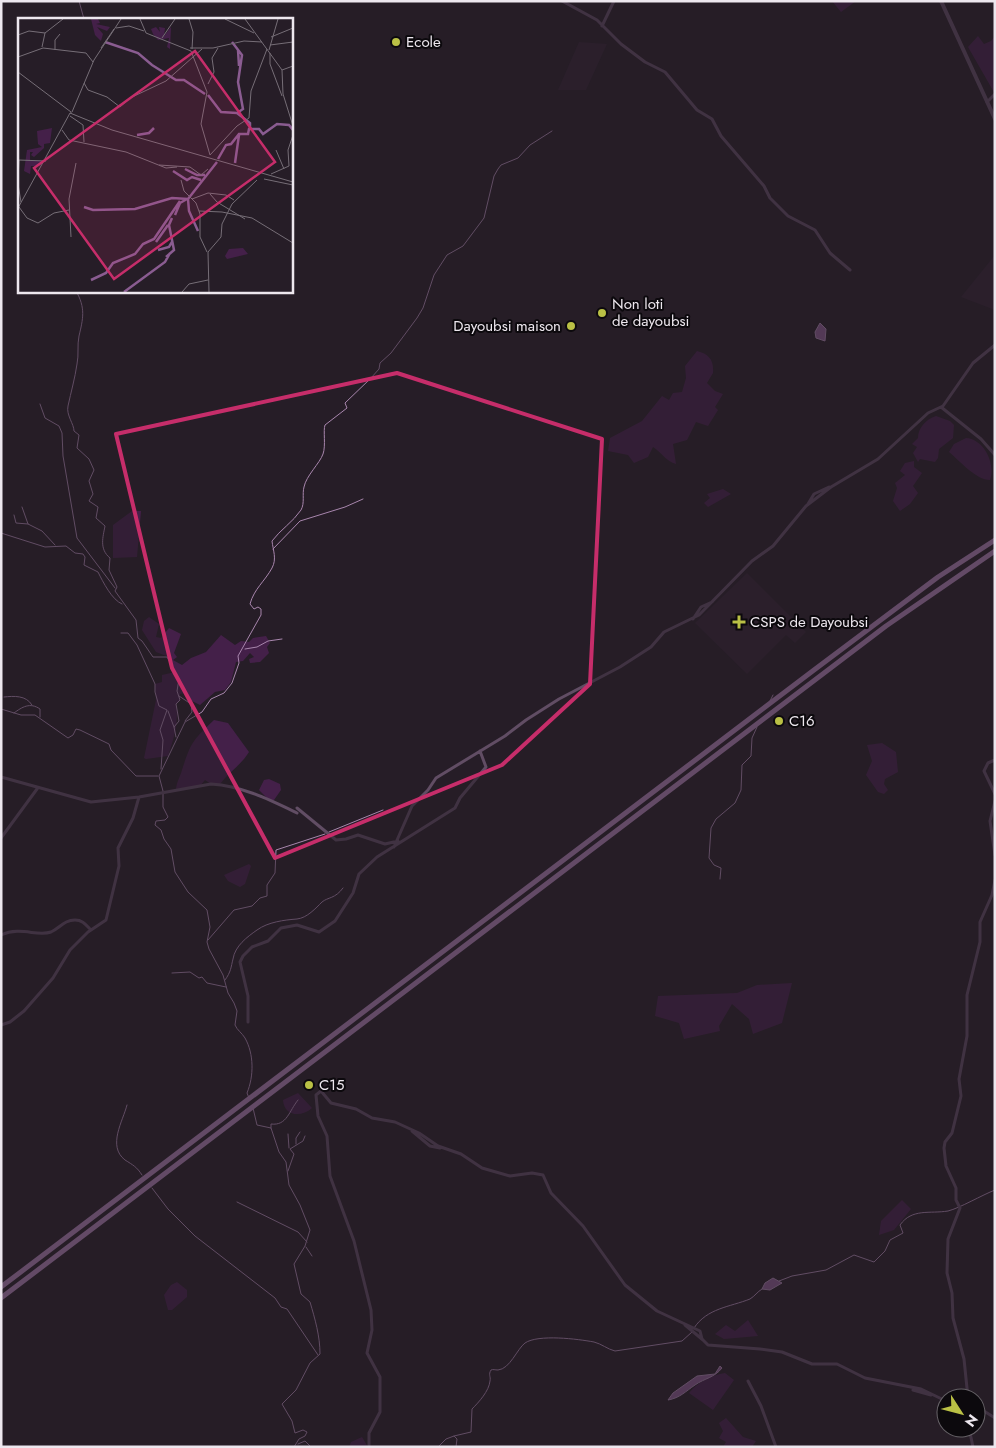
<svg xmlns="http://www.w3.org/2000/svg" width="996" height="1448" font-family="Jost,sans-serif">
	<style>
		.built { fill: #312332 }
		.green { fill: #442049 }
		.water { fill: #8a5c91; stroke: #a886ad }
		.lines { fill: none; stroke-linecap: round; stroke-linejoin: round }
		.stream { stroke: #a886ad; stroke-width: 1 }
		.minor { stroke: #614d64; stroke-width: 3 }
		.tertiary { stroke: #614d64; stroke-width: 4 }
		.trunk { stroke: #ae82b4; stroke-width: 5 }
		.marked { fill: none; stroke: #c62d6a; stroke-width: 4; stroke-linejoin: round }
		.poi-dot { fill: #bac045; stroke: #0c090d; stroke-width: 2 }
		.labels { text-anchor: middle; stroke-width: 4; stroke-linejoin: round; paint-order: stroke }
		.poi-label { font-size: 15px; fill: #ede7ee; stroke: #0c090d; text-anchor: start }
		.inset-river { fill: none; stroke: #8a5c91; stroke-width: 2.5 }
		.inset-road { fill: none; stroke: #766e77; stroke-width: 1 }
		.view { fill: #c62d6a; fill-opacity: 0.15; stroke: #c62d6a; stroke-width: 2.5 }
		.inset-edge { fill: none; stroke: #ede7ee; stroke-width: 2.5 }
	</style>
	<rect width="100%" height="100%" fill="#261d27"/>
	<!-- built -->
	<path class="built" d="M579,42L607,44L586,90H558Z
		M995,255V310L961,297Z
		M747,573L806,632L795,643L786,635L747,674L695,623Z"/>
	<!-- green -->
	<path class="green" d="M832,1H856L841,12Z
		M978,36L984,44L991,41L995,36V94L968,47Z
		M697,351C709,354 714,360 713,373L707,383L715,391L723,394L715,407L718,410L708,426L696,422L687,440L673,444L676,464C666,461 662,453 653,447L648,457L634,463L628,455L608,451L610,438L642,421L662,396L669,400L673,393L682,392L686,378L685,366Z
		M936,416L950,421L954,425L953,438L939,449L938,458L935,462L920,459L918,462L913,453L917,447L912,444L918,438C918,428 926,419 936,416Z
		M966,438C984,439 996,464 990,480C976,480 960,461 949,452L954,444Z
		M914,461V467L922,473L913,486L918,493L910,504L900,511L893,501L897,488L895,483L905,475L900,471L905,463Z
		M723,489L731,494L708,507L704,503L710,498L707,494Z
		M132,511H141L137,557L113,558V525Z
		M149,617L159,624L156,637L161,638L169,628L181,634L174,653L177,657L173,660L182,665L191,658L206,652L221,635L235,645L241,641L249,642L253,638L266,636L270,643L267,647L269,653L260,662L250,663L249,659L254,657L250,653L243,661L236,662L231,682L225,690L215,692L200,705L192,701L185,693L180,694V700L176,704C179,723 174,738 168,756L146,759L144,758L156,700L155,684L162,682V675L175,672L169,657L156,652L142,630L144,621Z
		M214,720L228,723L249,752C241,765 229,772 220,784H211L205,780L200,786L176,789C177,781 180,777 182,770C191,742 193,740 214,720Z
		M882,743L896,752L898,772L885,779L884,784L888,790L884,794L878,792L866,775L872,761L867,745Z
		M269,779L280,784L281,790L274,800L270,801L259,790L264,780Z
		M249,864L251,866L245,884L240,887L228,881L224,875Z
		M792,983L782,1023L753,1034L749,1019L732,1004L719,1026L720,1031L684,1039L679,1023L655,1016L658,996L737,993L757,985Z
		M298,1093L312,1108C301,1118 284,1116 283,1100Z
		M902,1200L911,1209L894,1230L879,1235L881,1221Z
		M177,1282L187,1290V1297L172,1310H168L164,1295L171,1285Z
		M748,1320L758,1336L724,1339L715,1334L726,1325L735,1331Z
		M725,1373L734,1380L713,1410L689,1393C698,1382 711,1375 725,1373Z
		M726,1418L743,1437L756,1441L752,1447H723L726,1442L719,1438L723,1431L719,1423Z
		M362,1437L368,1447H349L351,1442Z"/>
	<!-- water -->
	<path class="water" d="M820,323L826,329L825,341L816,338L815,332Z
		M773,1278L782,1283L770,1290L762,1289L765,1283Z
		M720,1366L722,1368C714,1378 705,1378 695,1385C686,1391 680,1398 668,1400L673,1393L697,1376L715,1374Z"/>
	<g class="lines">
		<!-- stream -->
		<path class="stream" d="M79,1L84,19
			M76,291C86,308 83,319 79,336C77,345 79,355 77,364C75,378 71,392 68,406C66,415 74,424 74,431L79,435L77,448L89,459L94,470L89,481L93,494L89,501L98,507L96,518L105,526C103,537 99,549 110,558L109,570L117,587L115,591L136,620L138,638L142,641L153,657H167L179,679L177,691L180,700L176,704L179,721L174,727L176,737
			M40,404L45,418L59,426L62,433L63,456L77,538L115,588
			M22,507L28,524L42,531L55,545
			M14,515L16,523L28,524
			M1,533L45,547L66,546L75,553L83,554L85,557L84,565L98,572C103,582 112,600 122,604
			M273,549L300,521L345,507L363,499
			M121,633H128L137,645L155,684V692L159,706L167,710L160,730L163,740L161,769
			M245,649L257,647L268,641L282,639
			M179,696L191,704L192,712L185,721
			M4,697C14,696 26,695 32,705
			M770,701L773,695
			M1,709L21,715H35L68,738L73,735L76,729L80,730L109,744L111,750L136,776H158
			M168,711L174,727
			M14,713C22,707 30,702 40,709V717
			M329,832L383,810
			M720,879L721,868L714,865L709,858L711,828L716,819L735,803L741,790L742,765L751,756L752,738L757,727
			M208,940L234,910L252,906L260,898L267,896V885L275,873L276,850L325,834
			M172,973L190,972L199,978L202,977L207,983L226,987
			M225,980C231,972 231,967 233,959C235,946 247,937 257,930C268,922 284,920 297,919C307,918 316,908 322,902C328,897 335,899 343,888
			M249,1098L247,1093C254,1076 254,1054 245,1038C242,1033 237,1030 235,1025L237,1011L234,1003L228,993L223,975L209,949L207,942L210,927L207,910L188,892L175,872L171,849L164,839L161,830L155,825L156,821L165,820L168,817L163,807V791L159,776L185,722L202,712L211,699L224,693L232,683L239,663L238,656L261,615V609L258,607L254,609L250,604C254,589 265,581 272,568C277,559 273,550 272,541C280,530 293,522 301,510C305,503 302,494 304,487C306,476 320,463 323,454C326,446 323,430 325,425L347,408L345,403L371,378L379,369L380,363L391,353L417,318L423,308L434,275L447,255L463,246L484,218L494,176L498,169L501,165L518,158L530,145L552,131
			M127,1105C123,1121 107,1146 125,1160C133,1165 137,1167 142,1175
			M253,1108L257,1125L271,1128L279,1152L286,1162L289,1185L300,1205L310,1230L305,1246L294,1264L301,1294L310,1302C315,1319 320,1336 320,1354L310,1363L296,1390L282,1404L292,1421L295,1433L303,1430L307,1432L305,1436L299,1439L294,1447
			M271,1128V1124C287,1126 289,1111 298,1100
			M288,1134L289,1148
			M296,1144V1138L300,1132
			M288,1171L294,1154L290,1149L303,1141L305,1136
			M152,1188L168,1209L195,1236L275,1298L281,1307L287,1309L318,1355
			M237,1202L298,1232L307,1242
			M306,1247L312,1256
			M779,1281L792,1276L826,1270L854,1255L874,1262L885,1251L890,1240L903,1233L900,1225C912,1208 930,1214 948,1211C960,1208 982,1195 995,1190
			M694,1328C707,1308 730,1307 750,1299C755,1296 757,1292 762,1289
			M454,1436L471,1432L472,1409C479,1402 489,1391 490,1381C491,1376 488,1375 491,1370C493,1369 495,1370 498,1370C510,1369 517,1349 525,1343C538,1334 578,1339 594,1342C602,1344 607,1349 615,1351L682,1341L692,1332
			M298,1444L305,1441L311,1447
			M438,1447L446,1439L454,1436L457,1439L456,1447"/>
		<!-- minor -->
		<path class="minor" d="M562,1L597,20L621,44L645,62L665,72L697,110L712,119L721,136L764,186L770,198L788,216L815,230L830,253L850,270
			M602,26L614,1
			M987,102L995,94
			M941,407L981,439L995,455
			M808,504L814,494L829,487
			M693,619L701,607L712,602
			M995,760L988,763L984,771L995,794
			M1,777L91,802L139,797L211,784C242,786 268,799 297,813
			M995,801L990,821L995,855
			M297,808L336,840L346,839L358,835L385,844L398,841
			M1,838L37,789
			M394,847L412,806L428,790L436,778L505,736L526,720L559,699L620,667L651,647L664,632L699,615L752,561L773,546L806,506L831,487L878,459L928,413L943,406L973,363L995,345
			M1,935C21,926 37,937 51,932C60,928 64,920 75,920C83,920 86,925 91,930
			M248,1022V996L240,962L243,956L252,947L268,941L281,928L297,925L319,932L335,921L353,893L359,874L377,857L455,808L460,798L486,767L480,751
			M1,1025L10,1022L24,1011L53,978L70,950L88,932L106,920L119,866L118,848L133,818L139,797
			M412,1131L430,1146L440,1148
			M685,1325L703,1340
			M748,1381L761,1406L776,1447
			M913,1390L931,1395
			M968,1398L964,1359L953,1318L952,1293L947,1273L948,1239L960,1208L956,1200V1188L946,1166L944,1148L945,1142L952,1133L961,1096L959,1079L967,1036V995L980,942V922L992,895L995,880
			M976,1406L995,1418
			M969,1428L973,1447
			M369,1447V1433L380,1412V1377L367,1353L372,1330L371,1310L354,1241L330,1176L327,1136L318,1116L316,1095L321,1091L331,1103L356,1109L372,1118L395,1122L419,1133L438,1146L461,1154L482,1168L510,1176L532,1173L543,1175L551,1193L583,1226L625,1285L657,1311L700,1331L702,1339L708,1345L760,1349L782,1352L812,1364H837L865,1378L921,1389L946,1401"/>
		<!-- tertiary -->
		<path class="tertiary" d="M941,1L995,119"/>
		<!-- trunk -->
		<path class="trunk" d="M1,1287L814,670L938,577L995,540
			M1,1298L886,626L995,551"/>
	</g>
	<!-- marked area -->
	<path d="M0 0H996V1448H0ZM397,373L602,439L590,684L502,765L275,858L172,668L116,434Z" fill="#261d27" fill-opacity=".55" fill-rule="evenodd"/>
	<path class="marked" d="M397,373L602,439L590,684L502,765L275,858L172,668L116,434Z"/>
	<!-- markers -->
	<g class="poi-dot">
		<circle cx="396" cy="42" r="5"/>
		<circle cx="602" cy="313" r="5"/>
		<circle cx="571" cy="326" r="5"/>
		<path d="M736.5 614.5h5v5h5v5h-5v5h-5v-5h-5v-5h5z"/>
		<circle cx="779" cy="721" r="5"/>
		<circle cx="309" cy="1085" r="5"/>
	</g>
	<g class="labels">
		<!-- poi labels -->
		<g class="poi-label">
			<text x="406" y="47">Ecole</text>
			<text x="612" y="309">Non loti<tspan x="612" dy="17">de dayoubsi</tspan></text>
			<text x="561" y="331" text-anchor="end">Dayoubsi maison</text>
			<text x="750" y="627">CSPS de Dayoubsi</text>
			<text x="789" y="726">C16</text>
			<text x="319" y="1090">C15</text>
		</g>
	</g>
	<!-- overview -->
	<g transform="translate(18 18)">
		<rect width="275" height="275" fill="#261d27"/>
		<path d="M73,1H80L82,5L78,6L92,9L89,13L79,9L85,16L83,23L77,17ZM138,9L142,14L141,9L147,10L146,18L153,9L152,31L149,29L151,20L140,22L135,16L133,11ZM34,110L32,125L26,126V130L16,139L13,137L15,134H12V142L26,143L22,148H13L12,156L6,153L9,132L24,129L20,126L19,113ZM225,230L230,236L209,241L207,238L211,231Z" fill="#442049"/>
		<path class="inset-river" d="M87,24L120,35L134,47L158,62H166L187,76M214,24L224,37L220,64L225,91L219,95L232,105V111M220,32L221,48M190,77L203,94L219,95M119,117L131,115L136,110M200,141L208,127L213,126L221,116H230L231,111H241L245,116L259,106L271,107L275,112M217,145L221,117M167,151L179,157H187M155,153L169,162L174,159L183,162M170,181L171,193L180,213M66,189L75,192L117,191L154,180L170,181L199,144M157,197L162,185L169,181M138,224L150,207M140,232L151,229L154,224M148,239L156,232L151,207L154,200M73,262L88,255L95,245L117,236L125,226L136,221L162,183M106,274L147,244L152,235"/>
		<path class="inset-road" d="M122,1L128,15L173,33L189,74L183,106L192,137M171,1L175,14L174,31M207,1L236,15M227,1L264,52L275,48M98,10L111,8L126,13M0,17L11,13L27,15M253,19L275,10M144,20L157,1M252,27L275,24M24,29L27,15L45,1M83,30L96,11M172,30H195L226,23L244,24M37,32V22L42,16M251,32L260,1M252,35V46L264,78M0,39L25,30L68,35L75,44M264,52L265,76L275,108M0,54L53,94M66,65L70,72L89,79L102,89L112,80L148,63L184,31M190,66L196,54L194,40L200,30M54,94L76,42L103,1M54,95H52L94,112L275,164M52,98L65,107L66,124M44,112L51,122L108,134L148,150L159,149M258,132L266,151M192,137L219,108L231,100L233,73L249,31M0,142L28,143M141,147L172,149L183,157L190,151M253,156L271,148L270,132L275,117M246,161L275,167M163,162L166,173L178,185L182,196V219L189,234M0,163L1,142M0,166L3,184M192,176L199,184L227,201M174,181L190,175L208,177L216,182M1,189L9,200L20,205L36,195L51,192M0,190L52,95M181,193L204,194L234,200L275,225M53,219L51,181L58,145M164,274L171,266L190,262M191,274L190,234L203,219L204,206L214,186L239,162"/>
		<path class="view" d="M177,33L257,144L96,261L16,150Z"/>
		<rect width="275" height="275" class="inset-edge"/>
	</g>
	<!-- border -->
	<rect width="996" height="1448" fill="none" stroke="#ede7ee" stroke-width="5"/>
	<!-- north arrow -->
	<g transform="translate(961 1413) rotate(126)"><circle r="24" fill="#0c090d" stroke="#666267"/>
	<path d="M0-4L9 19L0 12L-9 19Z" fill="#bac045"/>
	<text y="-8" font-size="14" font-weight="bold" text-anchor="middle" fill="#ede7ee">N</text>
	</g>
</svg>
